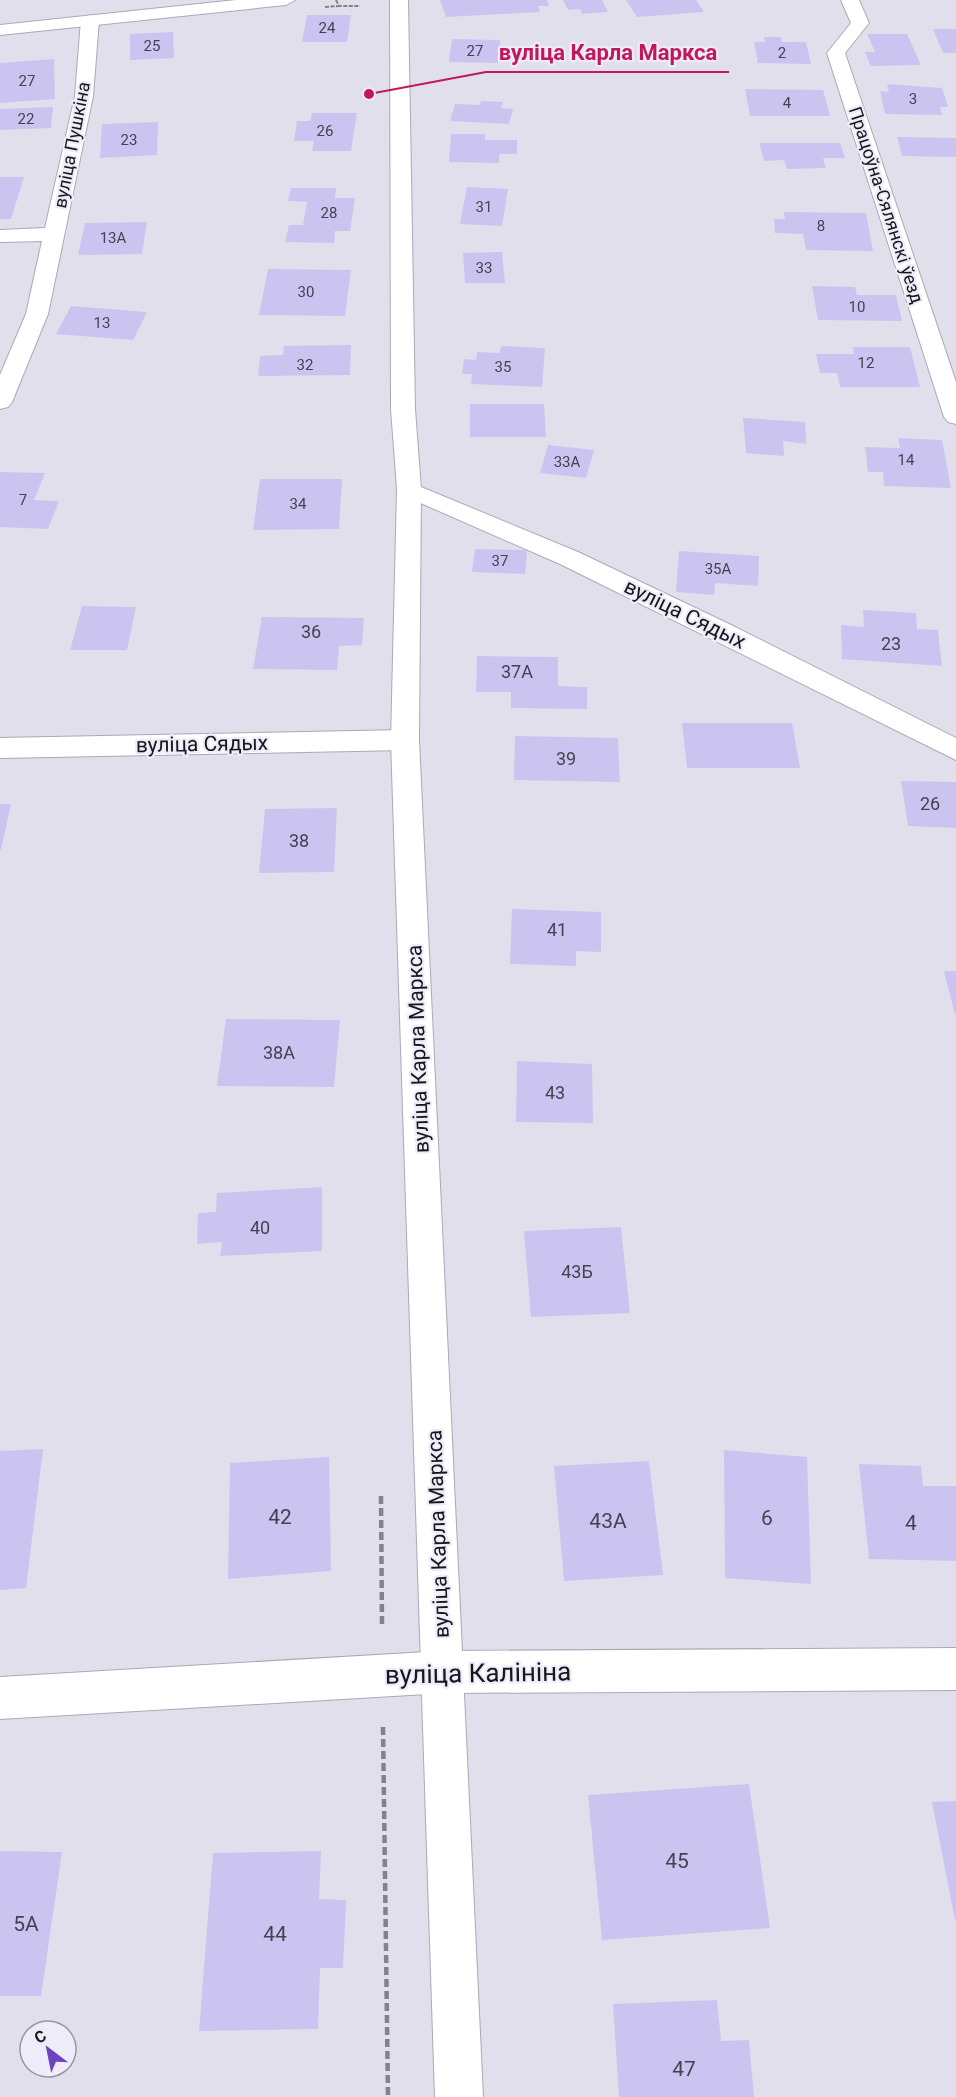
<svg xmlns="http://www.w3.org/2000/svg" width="956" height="2097" font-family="Roboto,sans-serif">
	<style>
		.building { fill: #ccc4f0 }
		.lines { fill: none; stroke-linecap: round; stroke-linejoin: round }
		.minor-casing { stroke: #aba9b5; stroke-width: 2 }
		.tertiary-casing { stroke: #aba9b5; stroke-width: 2 }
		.primary-casing { stroke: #aba9b5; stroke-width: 2 }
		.path-far1 { stroke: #83828b; stroke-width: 2; stroke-dasharray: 4 1.5; stroke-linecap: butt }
		.path { stroke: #83828b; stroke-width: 4.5; stroke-dasharray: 8 4; stroke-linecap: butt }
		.minor { fill: #fff; fill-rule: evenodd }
		.tertiary { fill: #fff; fill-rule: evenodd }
		.primary { fill: #fff; fill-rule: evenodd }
		.labels { text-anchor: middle; stroke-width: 4.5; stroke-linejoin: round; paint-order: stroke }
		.far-number-label { font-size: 15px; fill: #444250 }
		.far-street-label { font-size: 18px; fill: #17161b; stroke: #eeecf9 }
		.number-label { font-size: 18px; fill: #444250 }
		.street-label { font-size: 21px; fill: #17161b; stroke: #eeecf9 }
		.near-number-label { font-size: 21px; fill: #444250 }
		.near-street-label { font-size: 26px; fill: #17161b; stroke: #eeecf9 }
		.leader { fill: none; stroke: #c2185b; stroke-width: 2 }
		.callout-dot { fill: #c2185b; stroke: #eeecf9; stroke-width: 2 }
		.callout-label { font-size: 22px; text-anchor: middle; font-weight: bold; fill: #c2185b; stroke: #eeecf9; stroke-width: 4.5; stroke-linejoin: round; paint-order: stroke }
	</style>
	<rect width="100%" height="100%" fill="#e1dfec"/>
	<!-- building -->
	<path class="building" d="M440,0H547L549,6H538L540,12L446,17Z
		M563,0H602L608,12L582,14L580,9L568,10Z
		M626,0H696L704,12L637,17Z
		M307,15H351L347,42H302Z
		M933,29H956V53H943Z
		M173,32L174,58L130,60V34Z
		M867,34H907L921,65L871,66L865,52H875Z
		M764,37H781L782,42H806L811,64L758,63L754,42H765Z
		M452,39L500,40L498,63L449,62Z
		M54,59L55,99L0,103V63Z
		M887,84L942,88L948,107H940L942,115L885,114L880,91L889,92Z
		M745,89L823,90L830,116H750Z
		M481,101L503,102L501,108L513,109L509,124L450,121L455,104L480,105Z
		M53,107L51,128L0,130V109Z
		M312,113H357L351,151H312L314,141H294L297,121H310Z
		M158,122L157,155L100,158L102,124Z
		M451,134H485V140H517V154H499V163L449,162Z
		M897,137L956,138V157L902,156Z
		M759,143H840L845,158H823L826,168L787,169L784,160L764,161Z
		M0,177H24L11,219H0Z
		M467,187L508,189L502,226L460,224Z
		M291,188H336L335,198H355L350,231H335L334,243L285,242L289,225H303L307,202L288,201Z
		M784,212L866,213L873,251L806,250L803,234L775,233L774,219H785Z
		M147,222L142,254L78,255L85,223Z
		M502,252L505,283H465L463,253Z
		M268,269L351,270L345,316L259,315Z
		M812,286L855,287L857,295H896L902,321L818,320Z
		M71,306L147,312L133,340L56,334Z
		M351,345L350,375L258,376L260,356L283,355L284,346Z
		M501,346L545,348L542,387L471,384L472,374H462L464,359L476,360L477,352L500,353Z
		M853,347H910L920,387H840L837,373H820L816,354H854Z
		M470,404H544L546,437H470Z
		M743,418L805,422L806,444L783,441L784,456L746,453Z
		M898,438L942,440L951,488L884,486L883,472H868L865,447L900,448Z
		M548,445L594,450L586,478L540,473Z
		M0,472L45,473L34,500L59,501L48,529L0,527Z
		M260,479H342L339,529L253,530Z
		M475,549L527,550L525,574L472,572Z
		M679,551L759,556L758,586L715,583L714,595L676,592Z
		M82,606L136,607L127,650H70Z
		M863,610L916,613L917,629L938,630L942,666L842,659L841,625L864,627Z
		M262,617L364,618L362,645L339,646L337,670L253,669Z
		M477,656L558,657V686L587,687V709L511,708V692H476Z
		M682,723H792L800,768H687Z
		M515,736L618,738L620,782L514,780Z
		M901,781L956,782V828L908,826Z
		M0,804H11L1,850H0Z
		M337,808L334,872L259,873L265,809Z
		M512,909L601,912V952L576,951V966L510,964Z
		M944,971H956V1014H955Z
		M226,1019L340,1020L334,1087L217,1086Z
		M517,1061L592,1064L593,1123L516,1122Z
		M322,1187V1251L220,1256L222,1242L197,1244L198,1213L216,1212L217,1193Z
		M621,1227L630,1313L531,1317L524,1231Z
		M43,1449L26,1588L0,1590V1451Z
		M724,1450L807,1457L811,1584L725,1578Z
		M329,1457L331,1571L228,1579L230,1463Z
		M649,1461L663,1575L564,1581L554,1466Z
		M859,1464L921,1466L923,1486H956V1561L869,1559Z
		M749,1784L770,1928L602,1940L588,1795Z
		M956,1801V1920H955L932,1802Z
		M0,1851L62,1852L41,1996H0Z
		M321,1851L319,1899L346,1900L343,1968H320L318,2029L199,2031L213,1853Z
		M717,2000L721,2041L749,2040L754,2097H619L613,2004Z"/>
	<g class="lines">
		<!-- minor casing -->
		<g class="minor-casing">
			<path id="minor" d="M841,0H859L869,23L845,53L956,382V424L948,422L944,417L827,53L851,23Z
				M90,15L99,20L93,96L48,314L12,402L8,407L0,409V375L26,314L42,241L0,242V230L45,228L75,96L81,20Z
				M409,482L578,552L729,624L956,738V760L560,564L400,494L397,489L400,484Z
				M405,730L415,733L419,740L415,747L405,750L0,758V738Z
				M956,1648V1690L444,1693L0,1719V1677L444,1651Z"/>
		</g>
		<!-- tertiary casing -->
		<g class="tertiary-casing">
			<path id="tertiary" d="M390,0H408L415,409L421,489L419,740L483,2097H435L391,740L397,489L391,409Z"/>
		</g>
		<!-- primary casing -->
		<g class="primary-casing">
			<path id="primary" d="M236,0H295L286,5L0,35V25Z"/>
		</g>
		<!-- path-far1 -->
		<path class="path-far1" d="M336,0L339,6H360
			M325,7L339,6"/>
		<!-- path -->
		<path class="path" d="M381,1496L382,1624
			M383,1727L388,2097"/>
		<!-- minor -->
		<use href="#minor" class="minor"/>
		<!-- tertiary -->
		<use href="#tertiary" class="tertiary"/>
		<!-- primary -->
		<use href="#primary" class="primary"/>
	</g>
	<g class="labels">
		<!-- far-number labels -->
		<g class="far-number-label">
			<text x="327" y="33">24</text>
			<text x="152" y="51">25</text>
			<text x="475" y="56">27</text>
			<text x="782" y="58">2</text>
			<text x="27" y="86">27</text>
			<text x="913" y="104">3</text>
			<text x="787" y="108">4</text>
			<text x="26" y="124">22</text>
			<text x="325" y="136">26</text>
			<text x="129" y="145">23</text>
			<text x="484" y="212">31</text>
			<text x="329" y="218">28</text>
			<text x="821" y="231">8</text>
			<text x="113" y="243">13А</text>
			<text x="484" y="273">33</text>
			<text x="306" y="297">30</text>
			<text x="857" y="312">10</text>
			<text x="102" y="328">13</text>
			<text x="866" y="368">12</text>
			<text x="305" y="370">32</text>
			<text x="503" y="372">35</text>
			<text x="906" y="465">14</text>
			<text x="567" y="467">33А</text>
			<text x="23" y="505">7</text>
			<text x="298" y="509">34</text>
			<text x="500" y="566">37</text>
			<text x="718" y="574">35А</text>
		</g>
		<!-- far-street labels -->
		<g class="far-street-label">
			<text transform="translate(72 145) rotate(-79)" y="6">вуліца Пушкіна</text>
			<text transform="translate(886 205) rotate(72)" y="6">Працоўна-Сялянскі ўезд</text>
		</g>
		<!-- number labels -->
		<g class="number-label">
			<text x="311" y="638">36</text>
			<text x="891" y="650">23</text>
			<text x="517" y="678">37А</text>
			<text x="566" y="765">39</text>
			<text x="930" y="810">26</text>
			<text x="299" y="847">38</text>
			<text x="557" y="936">41</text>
			<text x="279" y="1059">38А</text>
			<text x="555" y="1099">43</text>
			<text x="260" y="1234">40</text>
			<text x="577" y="1278">43Б</text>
		</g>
		<!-- street labels -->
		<g class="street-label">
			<text transform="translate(685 614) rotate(26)" y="7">вуліца Сядых</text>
			<text transform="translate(202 744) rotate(-1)" y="7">вуліца Сядых</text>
			<text transform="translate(418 1049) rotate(-92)" y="7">вуліца Карла Маркса</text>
			<text transform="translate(438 1534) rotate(-92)" y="7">вуліца Карла Маркса</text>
		</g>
		<!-- near-number labels -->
		<g class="near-number-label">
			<text x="280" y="1524">42</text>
			<text x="767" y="1525">6</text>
			<text x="608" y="1528">43А</text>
			<text x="911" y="1530">4</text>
			<text x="677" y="1868">45</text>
			<text x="26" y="1931">5А</text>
			<text x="275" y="1941">44</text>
			<text x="684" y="2076">47</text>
		</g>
		<!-- near-street labels -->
		<g class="near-street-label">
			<text transform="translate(478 1673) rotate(-1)" y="9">вуліца Калініна</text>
		</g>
	</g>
	<!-- callouts -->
	<path class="leader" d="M369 94L486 72H729"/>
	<circle class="callout-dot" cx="369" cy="94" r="6"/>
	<g class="callout-label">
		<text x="608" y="60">вуліца Карла Маркса</text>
	</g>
	<!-- north arrow -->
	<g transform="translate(48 2049) rotate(328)"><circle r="28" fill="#eeecf9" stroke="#9896a0" stroke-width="1.5"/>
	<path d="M0-4.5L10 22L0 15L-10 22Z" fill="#6d44bc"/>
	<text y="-9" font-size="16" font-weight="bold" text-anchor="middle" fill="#17161b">С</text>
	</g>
</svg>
